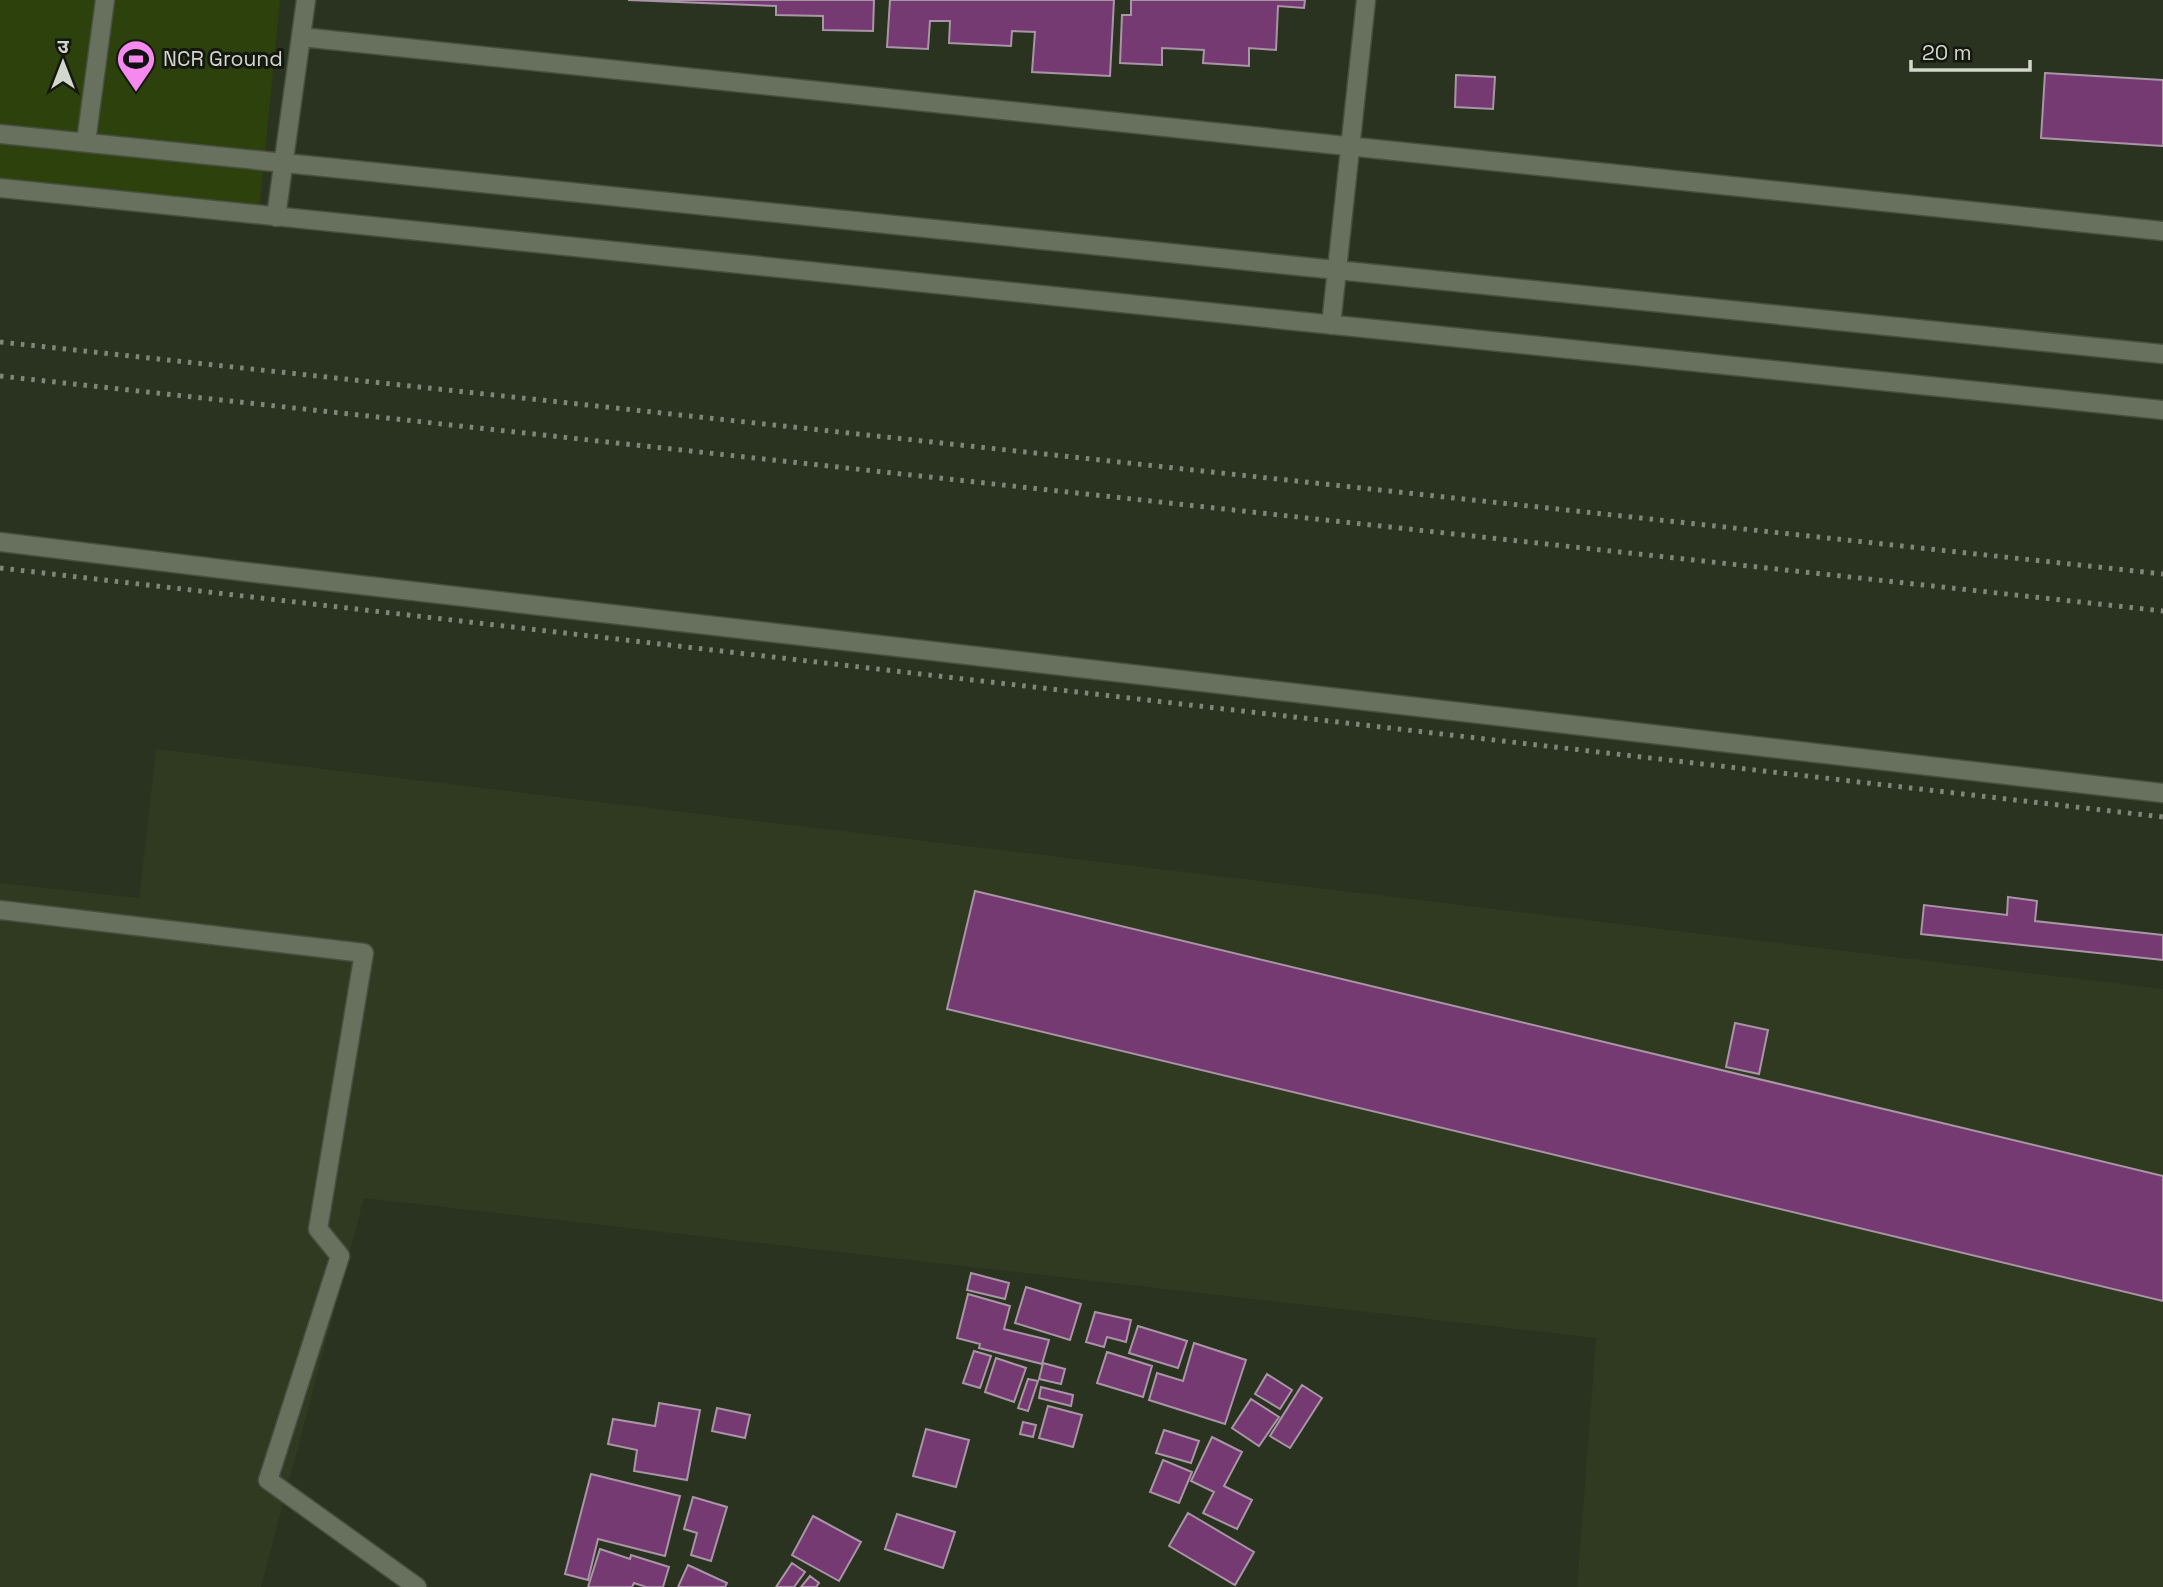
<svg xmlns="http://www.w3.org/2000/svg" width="2163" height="1587" font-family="'Space Grotesk','Noto Sans Devanagari',sans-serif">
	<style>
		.built { fill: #2f3a21 }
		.green { fill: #2c410c }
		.building { fill: #763a73; stroke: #a895a6; stroke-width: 2 }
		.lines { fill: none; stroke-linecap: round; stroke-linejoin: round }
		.service-casing { stroke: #484f40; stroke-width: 21 }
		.minor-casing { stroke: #484f40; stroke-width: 21 }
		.service { stroke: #67715d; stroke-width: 18 }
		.minor { stroke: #67715d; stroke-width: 18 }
		.rail { stroke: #808678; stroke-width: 5; stroke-dasharray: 3.5 7; stroke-linecap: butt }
		.labels { text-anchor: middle; stroke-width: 6; stroke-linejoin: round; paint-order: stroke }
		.poi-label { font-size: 21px; fill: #d3d8cd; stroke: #151810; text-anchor: start }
	</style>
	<rect width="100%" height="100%" fill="#2a3220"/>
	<!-- built -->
	<path class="built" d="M156,749L2163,989V1587H1577L1596,1338L364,1198L261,1587H0V883L139,898Z"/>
	<!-- green -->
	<path class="green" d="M0,0H280L259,213L0,186Z"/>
	<!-- building -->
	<path class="building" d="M628,0H874L873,31L823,30V16L776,15V6Z
		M890,0H1114L1110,76L1032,72L1035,32L1012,31L1011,46L949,43L950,21H930L928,49L887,47Z
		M1131,0H1305L1304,8L1278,6L1276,50L1249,48V66L1203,63L1204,50L1162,48V65L1120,63L1122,15H1131Z
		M2045,73L2163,80V146L2041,138Z
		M1456,75L1495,77L1493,109L1455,107Z
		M975,891L2163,1176V1301L947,1009Z
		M2008,897L2037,901L2035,921L2163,935V960L1921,934L1924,905L2007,915Z
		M1735,1023L1768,1030L1759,1074L1726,1067Z
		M971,1273L1009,1283L1005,1299L967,1290Z
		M1026,1287L1081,1304L1070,1340L1015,1323Z
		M968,1294L1010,1306L1004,1329L1049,1340L1042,1364L979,1348L980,1344L957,1338Z
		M1095,1312L1131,1320L1126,1342L1107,1337L1104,1347L1086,1342Z
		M1138,1326L1187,1341L1178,1368L1129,1353Z
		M1194,1343L1246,1360L1225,1424L1149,1400L1157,1373L1183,1381Z
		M974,1351L991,1356L980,1388L963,1383Z
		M1107,1352L1152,1366L1143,1397L1097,1383Z
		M996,1358L1026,1368L1014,1402L985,1392Z
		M1043,1363L1065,1369L1061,1384L1039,1379Z
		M1267,1374L1292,1390L1280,1409L1255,1394Z
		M1028,1379L1038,1381L1028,1411L1018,1408Z
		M1302,1385L1322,1398L1290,1448L1270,1436Z
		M1041,1387L1073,1395L1071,1406L1039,1398Z
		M1251,1399L1279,1417L1259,1446L1232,1428Z
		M659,1403L700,1410L687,1480L634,1471L637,1450L608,1444L613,1419L655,1426Z
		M1048,1406L1082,1415L1073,1447L1039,1438Z
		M717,1408L750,1415L745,1438L712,1431Z
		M1023,1422L1036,1425L1033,1437L1020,1434Z
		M926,1429L969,1440L956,1487L913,1476Z
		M1164,1430L1199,1441L1191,1463L1156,1453Z
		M1212,1437L1242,1452L1224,1486L1252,1500L1237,1529L1203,1513L1214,1492L1191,1481Z
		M1163,1460L1192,1472L1179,1503L1150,1492Z
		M591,1474L680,1496L665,1556L598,1539L588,1580L565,1574Z
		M693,1497L727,1507L711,1561L691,1555L697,1533L684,1529Z
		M1188,1513L1254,1552L1235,1585L1169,1546Z
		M897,1514L955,1532L943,1568L885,1549Z
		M813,1516L861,1542L839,1581L792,1555Z
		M600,1549L630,1559L631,1555L669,1567L663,1587H646L634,1583L632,1587H588Z
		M792,1563L805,1572L794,1587H776Z
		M688,1565L727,1583L725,1587H678Z
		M810,1576L819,1583L816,1587H801Z"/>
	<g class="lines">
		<!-- service casing -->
		<g class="service-casing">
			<path id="service" d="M0,910L364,953L318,1229L340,1256L268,1480"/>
		</g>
		<!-- minor casing -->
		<g class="minor-casing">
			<path id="minor" d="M301,37L2163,231
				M0,134L2163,354
				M86,142L105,0
				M0,188L2163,410
				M276,217L306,0
				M1331,325L1366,0
				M0,542L256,573L2163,793
				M268,1480L417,1587"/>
		</g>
		<!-- service -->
		<use href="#service" class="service"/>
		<!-- minor -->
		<use href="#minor" class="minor"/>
		<!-- rail -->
		<path class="rail" d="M0,342L2163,574
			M0,376L2163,611
			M0,568L2163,817"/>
	</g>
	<!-- icons -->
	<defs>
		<g id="stadium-pin" transform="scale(2.0125)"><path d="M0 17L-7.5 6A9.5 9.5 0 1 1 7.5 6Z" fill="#f589ee" stroke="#151810"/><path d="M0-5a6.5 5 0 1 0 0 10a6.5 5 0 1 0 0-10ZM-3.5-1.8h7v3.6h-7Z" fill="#111"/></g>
	</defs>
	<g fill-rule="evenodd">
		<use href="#stadium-pin" x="136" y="59"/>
	</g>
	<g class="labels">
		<!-- poi labels -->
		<g class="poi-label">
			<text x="163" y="66">NCR Ground</text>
		</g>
	</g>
	<!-- north arrow -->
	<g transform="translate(63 63)" stroke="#151810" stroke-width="5" paint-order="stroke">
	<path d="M0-5L12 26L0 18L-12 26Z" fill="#d3d8cd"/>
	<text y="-10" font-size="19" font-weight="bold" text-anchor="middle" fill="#d3d8cd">उ</text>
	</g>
	<!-- scale -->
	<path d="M1911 60v10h119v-10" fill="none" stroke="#d3d8cd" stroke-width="3.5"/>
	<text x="1922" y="60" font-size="21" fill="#d3d8cd" stroke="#151810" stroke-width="5" paint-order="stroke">20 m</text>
</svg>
